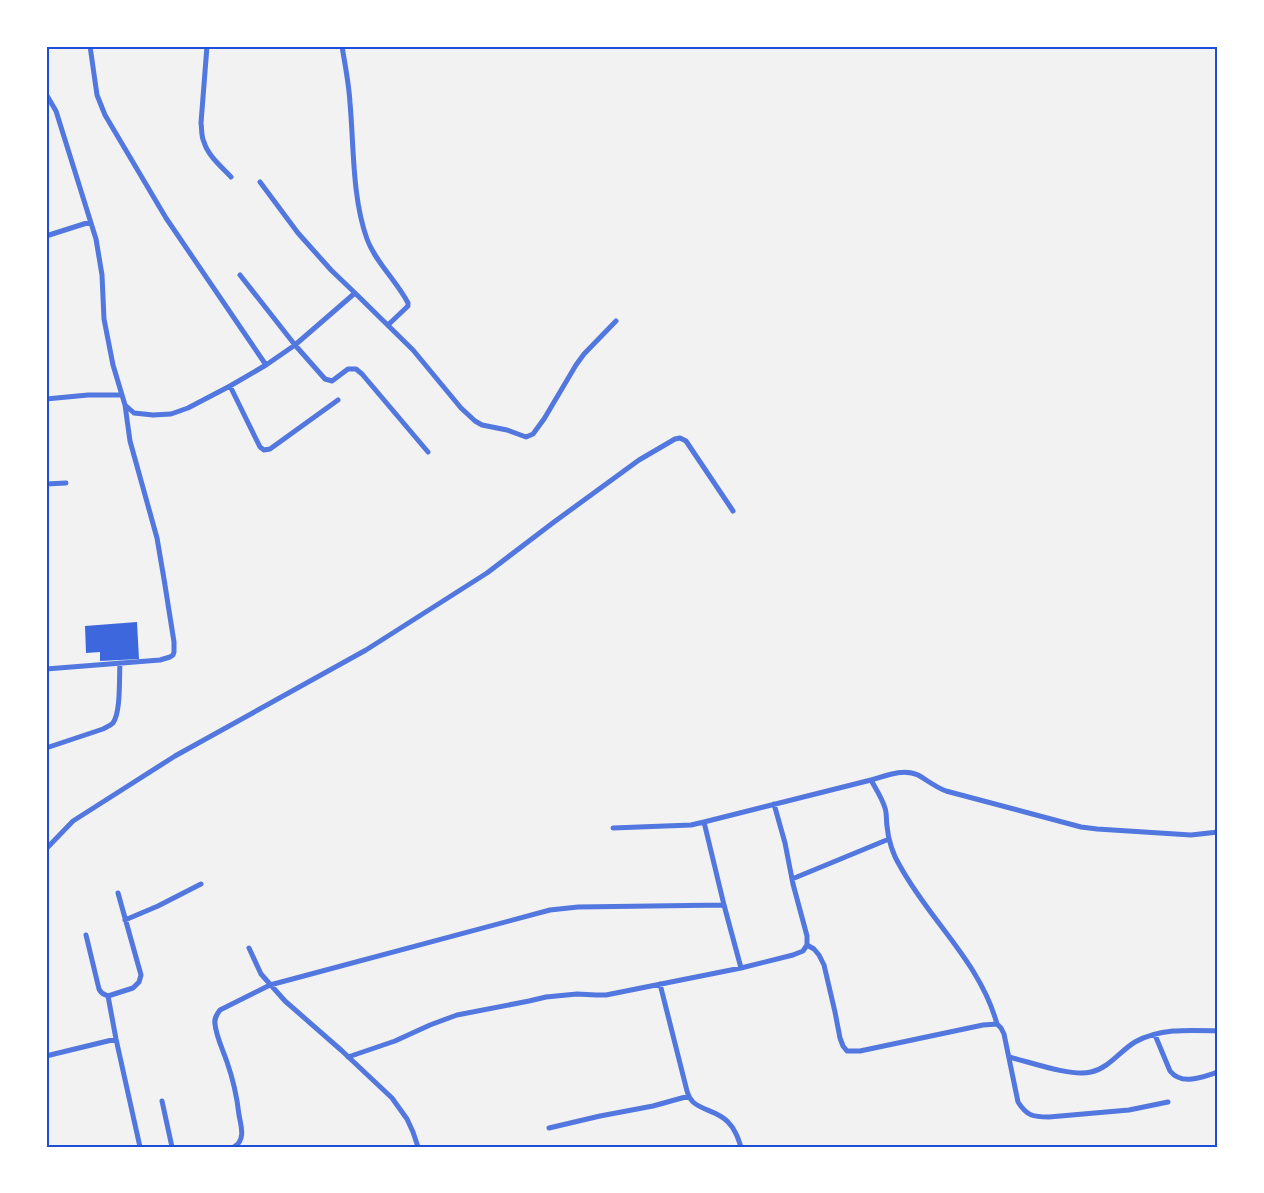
<svg xmlns="http://www.w3.org/2000/svg" width="1264" height="1193" font-family="'Source Sans 3',sans-serif">
	<style>
		.building { fill: #3d67dc }
		.lines { fill: none; stroke-linecap: round; stroke-linejoin: round }
		.minor { stroke: #5277de; stroke-width: 5 }
		.neatline { fill: none; stroke: #1d4ed8; stroke-width: 2 }
	</style>
	<rect width="100%" height="100%" fill="#f2f2f2"/>
	<!-- building -->
	<path class="building" d="M137,622L139,659L100,661V652L86,653L85,626Z"/>
	<g class="lines">
		<!-- minor -->
		<path class="minor" d="M90,46L97,95L105,115L166,218L266,365
			M207,46L201,123C202,129 201,136 204,142C208,156 222,167 231,177
			M342,46C345,65 349,84 350,103C354,147 352,197 367,239C376,263 396,280 408,303V306L388,325
			M46,94L56,111L96,239L102,275L104,319L113,365L125,405L134,413L153,415L171,414L188,408L230,386L266,365L295,345L355,293L331,270L298,233L260,182
			M46,236L90,222
			M240,275L295,345L325,379L332,381L348,369H356L362,374L428,452
			M355,293L413,350L461,408L475,421L482,425L507,430L526,437L533,434L544,419L576,365L584,354L616,321
			M230,386L260,447L264,450L270,449L338,400
			M46,399L88,395H121
			M46,484L66,483
			M46,669L160,660L170,657L173,655L174,652V642L164,579L157,538L130,441L125,405
			M46,748L103,729C107,727 110,726 113,723C121,712 119,678 120,663
			M871,780C876,789 882,798 885,808C887,814 886,820 887,826C888,839 893,855 900,866C930,921 980,962 997,1024
			M704,822L724,905L741,968
			M613,828L691,825L704,822L871,780C885,776 903,768 918,775C927,780 935,787 946,791L1081,827L1097,829L1191,835L1218,832
			M46,849L73,821L175,756L366,650L487,573L554,522L639,460L675,439L680,438L686,441L733,511
			M792,879L889,839
			M125,920L158,906L201,884
			M86,935L99,989C101,994 104,994 108,996L116,1039L140,1147
			M807,945L814,949L819,955L824,965L835,1012L840,1038L843,1046L847,1051H860L983,1025L997,1024L1001,1028L1004,1034L1018,1102C1027,1116 1033,1117 1049,1117L1129,1110L1168,1102
			M249,948L261,974L285,1001L341,1050L392,1098L407,1119L413,1132L418,1147
			M660,984L687,1091C688,1095 690,1099 693,1102C703,1111 718,1111 728,1122C735,1129 738,1138 741,1147
			M108,996L133,988L139,982L141,975L118,893
			M1155,1035L1170,1071C1182,1086 1202,1077 1218,1072
			M46,1056L116,1039
			M348,1057L395,1041L430,1025L457,1015L529,1001L546,997L577,994L596,995H606L741,968L793,955L803,951L807,945V936L793,884L785,843L774,804
			M1009,1057C1030,1062 1071,1077 1091,1072C1109,1068 1120,1051 1135,1042C1160,1028 1190,1030 1218,1031
			M162,1101L172,1147
			M549,1128L600,1116L653,1106L689,1096
			M234,1147C246,1140 241,1126 239,1115C237,1097 233,1079 227,1062C223,1050 216,1036 215,1024C214,1018 217,1014 220,1010L270,985L550,910L578,907L724,905"/>
	</g>
	<!-- border -->
	<rect width="1264" height="1193" fill="none" stroke="#ffffff" stroke-width="95"/>
	<rect x="48" y="48" width="1168" height="1098" class="neatline"/>
</svg>
